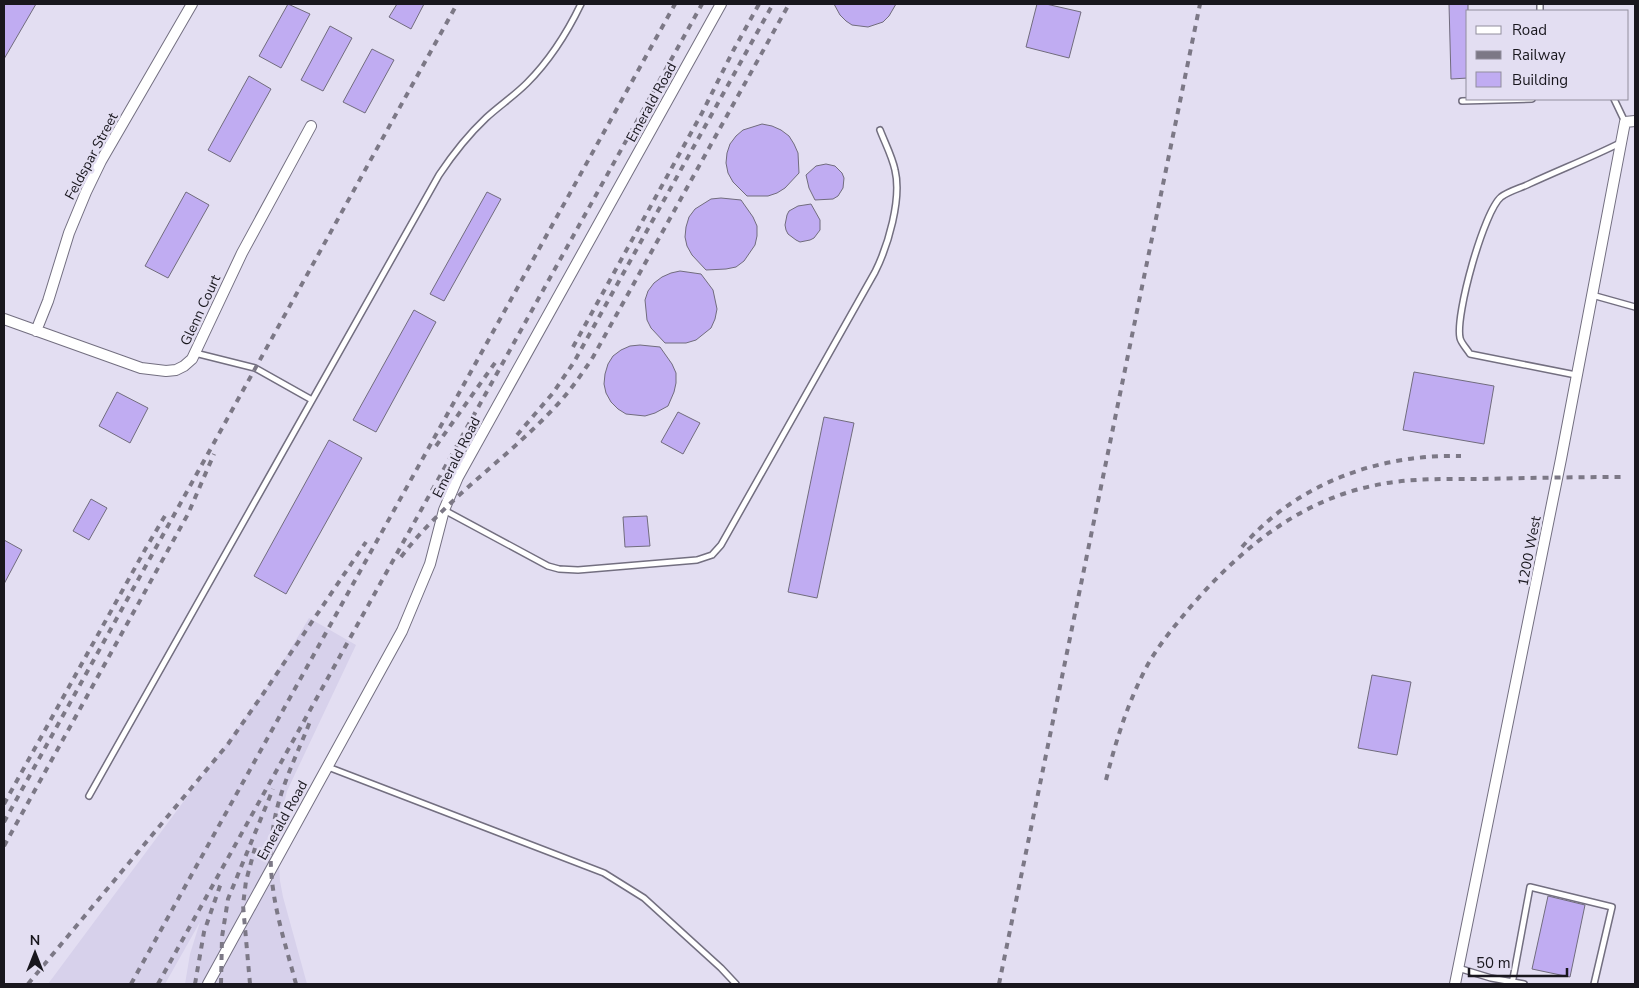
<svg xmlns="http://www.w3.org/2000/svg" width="1639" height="988" font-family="'Nunito Sans',sans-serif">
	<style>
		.built { fill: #d7d1eb }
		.building { fill: #c0acf2; stroke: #716c7d }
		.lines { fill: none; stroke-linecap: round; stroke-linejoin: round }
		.lane-casing { stroke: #736f80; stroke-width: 8 }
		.street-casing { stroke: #736f80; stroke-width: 12 }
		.lane { stroke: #fff; stroke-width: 5 }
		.street { stroke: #fff; stroke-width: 10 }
		.rail { stroke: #7c7886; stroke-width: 4; stroke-dasharray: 6 6; stroke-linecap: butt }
		.labels { text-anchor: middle; stroke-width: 5; stroke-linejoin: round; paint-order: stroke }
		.street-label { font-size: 14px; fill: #19171e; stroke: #e3def2 }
	</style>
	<rect width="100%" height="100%" fill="#e3def2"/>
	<!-- built -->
	<path class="built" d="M309,618L356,645L287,791L281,818L278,849L280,881L283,897L307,984H185L190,954L200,922L165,984H48L236,731L272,680Z"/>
	<!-- building -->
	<path class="building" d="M4,4H36L4,59Z
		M288,4L310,14L281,68L259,56Z
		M397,4H424L411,29L389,17Z
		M834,4H896L889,16L883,22L868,27L852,25L846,21L840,15Z
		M1037,4H1046L1081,12L1069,58L1026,47Z
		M1449,4H1468V78L1451,79Z
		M330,26L352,38L323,91L301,80Z
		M372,49L394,60L365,113L343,102Z
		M249,76L271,89L230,162L208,150Z
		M762,124L772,126L781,130L789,136L794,144L798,153L799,173L785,188L777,193L768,196H747L733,182L728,173L726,163L727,153L730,144L736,136L743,130Z
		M826,164L835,166L842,173L844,178L843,188L838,196L833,199L815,200L809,188L806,175L816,166Z
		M186,192L209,205L168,278L145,266Z
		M487,192L501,199L444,301L430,294Z
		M721,198L741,200L753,217L757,226V236L755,245L744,261L736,267L726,269L706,270L692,255L687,246L685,237L686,227L689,217L695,209L711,199Z
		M811,204L820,220V230L814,238L810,240L800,242L796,240L788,234L786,230L785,225L787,215L789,211L798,206Z
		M680,271L701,274L713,290L717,309L715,319L711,328L696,340L686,343H665L651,328L647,320L645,300L648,291L654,283L662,277L671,273Z
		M414,310L436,322L376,432L353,420Z
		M640,345L660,347L672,364L676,373V383L674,392L668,406L655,413L645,416L626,414L618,409L611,402L606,393L604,384L605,374L608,364L613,356L621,350L630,346Z
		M1414,372L1494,386L1484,444L1403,430Z
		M117,392L148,408L130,443L99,426Z
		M678,412L700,423L683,454L661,442Z
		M824,417L854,423L817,598L788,592Z
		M329,440L362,458L286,594L254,576Z
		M91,499L107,508L89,540L73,531Z
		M647,516L650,546L625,547L623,517Z
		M4,540L22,550L4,584Z
		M1372,675L1411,682L1397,755L1358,748Z
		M1548,896L1585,905L1570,977L1532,969Z"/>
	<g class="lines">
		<!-- lane casing -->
		<g class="lane-casing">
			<path id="lane" d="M1540,4V11
				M1614,99L1625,122
				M1462,101L1532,99
				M1592,295L1635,307
				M195,353L255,368L312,400
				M1576,375L1470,354C1467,349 1461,343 1460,338C1455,315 1484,211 1501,197C1509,191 1521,188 1529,184C1559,170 1590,158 1620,143
				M444,510L548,566L559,569L578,570L697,560L712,555L721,545L875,272C888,246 902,199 895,170C892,156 885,143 880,130
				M328,767L604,873L644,898L721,968L736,984
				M89,796L439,175C453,154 468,135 486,118C499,106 514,96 527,83C550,60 567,33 581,4
				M1458,968L1491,978L1524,984
				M1512,984L1530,887L1612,907L1594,984"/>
		</g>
		<!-- street casing -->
		<g class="street-casing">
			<path id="street" d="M4,319L141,368L166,371L176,370L184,366L192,359L242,253L311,126
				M36,331L48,301L69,233L86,192L101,161L192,4
				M208,984L402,631L430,564L444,510L458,477L721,4
				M1455,984L1561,459L1625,122L1635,121"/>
		</g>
		<!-- lane -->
		<use href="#lane" class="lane"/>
		<!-- street -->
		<use href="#street" class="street"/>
		<!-- rail -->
		<path class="rail" d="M573,347L702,113L733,51L759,4
			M517,435L553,393L574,362L773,4
			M436,446L497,360
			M1242,547C1297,483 1379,454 1461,456
			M401,557C445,499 507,459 556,406C570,391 582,374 593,357L789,4
			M1106,780C1116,740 1128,702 1147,666C1158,646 1173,628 1187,611C1236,553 1296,502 1372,486C1406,478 1443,479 1478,479C1526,478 1574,477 1622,477
			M4,804L146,548L166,514
			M4,822L457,4
			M4,846L188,514L214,454
			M28,984L228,744L263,694L366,542
			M131,984L675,4
			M158,984L702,4
			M195,984L204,932L222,880
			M221,984L222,937L228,899L273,789
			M250,984L243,905L246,881L255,848
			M296,984C282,931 263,879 274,823C280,787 298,753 311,719
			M999,984L1200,4"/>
	</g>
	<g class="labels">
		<!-- street labels -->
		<g class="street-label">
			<text transform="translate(651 102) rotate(-61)" y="5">Emerald Road</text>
			<text transform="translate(91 156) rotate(-62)" y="5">Feldspar Street</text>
			<text transform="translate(200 310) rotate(-65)" y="5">Glenn Court</text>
			<text transform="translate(456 457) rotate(-63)" y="5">Emerald Road</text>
			<text transform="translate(1529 551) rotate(-79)" y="5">1200 West</text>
			<text transform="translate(282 820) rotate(-61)" y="5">Emerald Road</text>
		</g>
	</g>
	<!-- border -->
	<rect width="1639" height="988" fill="none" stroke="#19171e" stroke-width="10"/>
	<!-- legend -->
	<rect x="1466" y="10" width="162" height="90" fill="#e3def2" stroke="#928e9d"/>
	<rect x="1476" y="26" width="25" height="8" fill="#ffffff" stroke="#928e9d"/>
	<text x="1512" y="35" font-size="15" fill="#19171e">Road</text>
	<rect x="1476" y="51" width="25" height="8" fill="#7c7886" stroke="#928e9d"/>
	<text x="1512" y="60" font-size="15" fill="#19171e">Railway</text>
	<rect x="1476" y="72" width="25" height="15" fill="#c0acf2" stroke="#928e9d"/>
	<text x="1512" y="85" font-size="15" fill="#19171e">Building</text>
	<!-- north arrow -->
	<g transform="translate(35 953)" stroke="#e3def2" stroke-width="4" paint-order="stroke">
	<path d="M0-4L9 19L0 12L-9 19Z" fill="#19171e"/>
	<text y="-8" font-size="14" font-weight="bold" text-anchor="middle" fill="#19171e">N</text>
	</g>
	<!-- scale -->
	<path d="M1469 968v8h98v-8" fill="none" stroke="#19171e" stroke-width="2.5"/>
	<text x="1476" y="968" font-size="15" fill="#19171e" stroke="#e3def2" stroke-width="4" paint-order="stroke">50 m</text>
</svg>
